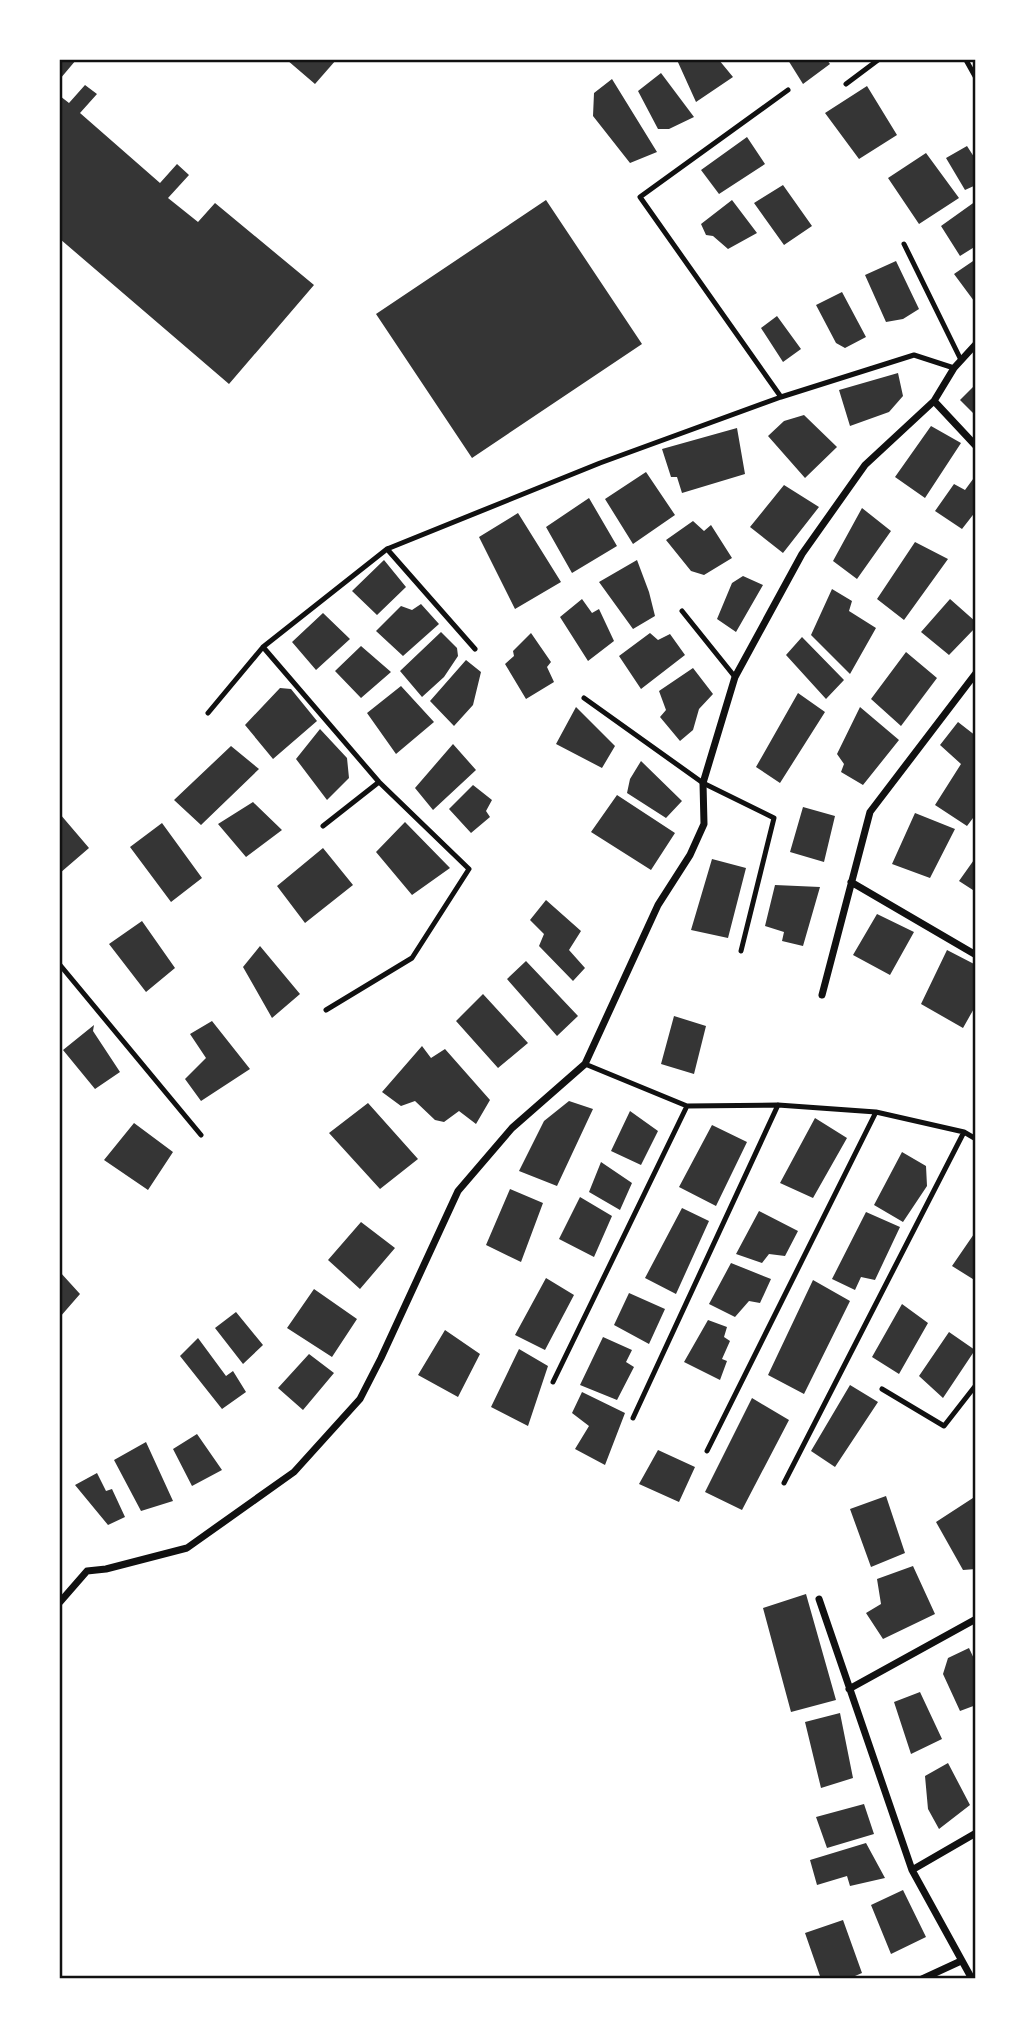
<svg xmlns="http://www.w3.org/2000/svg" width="1035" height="2038" font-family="Helvetica,sans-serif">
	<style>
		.building { fill: #353535 }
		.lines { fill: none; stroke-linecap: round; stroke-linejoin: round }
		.service { stroke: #111; stroke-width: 5 }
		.minor { stroke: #111; stroke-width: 7 }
		.neatline { fill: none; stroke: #111; stroke-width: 2.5 }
	</style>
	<rect width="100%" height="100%" fill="#fff"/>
	<!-- building -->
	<path class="building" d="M60,60H76L60,79Z
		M287,60H336L315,84Z
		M677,60H719L733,77L696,102Z
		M788,60H827L830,64L803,84Z
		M661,73L694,117L669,129H658L638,91Z
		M612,79L657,152L630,163L593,116L594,93Z
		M85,85L97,94L80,113L160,183L177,164L189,175L168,198L198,222L215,203L314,285L229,384L60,239V96L69,103Z
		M867,86L897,135L859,159L825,113Z
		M747,137L765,164L719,194L701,170Z
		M967,146L976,160V185L965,190L946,158Z
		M926,153L959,198L919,224L888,178Z
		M783,185L812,226L784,245L754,203Z
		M546,200L642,344L472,458L376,314Z
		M732,200L757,233L728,249L713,236L706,235L701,224Z
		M976,201V246L960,256L941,226Z
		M976,259V300L974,301L954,274Z
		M896,261L919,309L903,319L886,322L865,275Z
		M842,292L866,337L845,348L836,343L816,305Z
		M777,316L801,349L783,362L761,328Z
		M898,373L903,396L889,412L850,426L839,390Z
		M976,384V416L960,400Z
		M804,415L837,447L805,478L768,436L784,421Z
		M931,426L961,443L925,498L895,477Z
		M737,428L745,474L682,493L677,477H671L662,449Z
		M646,472L675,515L633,544L605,499Z
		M976,475V511L962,529L935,511L954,484L965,490Z
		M784,485L819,507L783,553L750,527Z
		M589,498L617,546L572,573L546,527Z
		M862,508L891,531L857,579L833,561Z
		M518,513L561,582L515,609L479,537Z
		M693,521L704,531L711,525L732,558L704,575L691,571L666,540Z
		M915,542L948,559L904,620L877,599Z
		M384,560L406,587L377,615L352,591Z
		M637,560L649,592L655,616L633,629L599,582Z
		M743,576L763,585L736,632L717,619L732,583Z
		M832,589L852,601L849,611L876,628L850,674L811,635Z
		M582,599L592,613L599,609L614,641L588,661L560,617Z
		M950,599L976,622V627L949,655L921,632Z
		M421,604L439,624L403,656L376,631L401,606L412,610Z
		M323,613L350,639L316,670L292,642Z
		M441,632L457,648L458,656L444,677L422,697L400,671Z
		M531,633L551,662L547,667L554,682L526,699L505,664L514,656L513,651Z
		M650,633L658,640L670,634L685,655L641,689L619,656Z
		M802,637L844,680L826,699L786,655Z
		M361,646L391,672L361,698L335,671Z
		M906,652L937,678L901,726L871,699Z
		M466,660L481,672L473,705L454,726L430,701Z
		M693,668L713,694L699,709L693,730L680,741L660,717L666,710L659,691Z
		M401,686L434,722L396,754L367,713Z
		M280,688L291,689L317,721L273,759L245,725Z
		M798,693L825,712L780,783L756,767Z
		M576,707L615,746L602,768L556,744Z
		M860,707L899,740L863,785L841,772L844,764L837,754Z
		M958,722L976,736V814L967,826L935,805L961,764L940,745Z
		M320,729L347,758L349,778L327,800L296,759Z
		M453,744L476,770L433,810L415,788Z
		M231,746L259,769L201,825L174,800Z
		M641,761L682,801L666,818L627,793L630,779Z
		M473,785L492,800L486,811L490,817L471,833L449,809Z
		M617,795L675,833L651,870L591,832Z
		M253,802L282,830L246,857L218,824Z
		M803,807L835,816L824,862L790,852Z
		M915,813L955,829L930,878L892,864Z
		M60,814L89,848L60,873Z
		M405,822L450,868L412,895L376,852Z
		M162,823L202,878L171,902L130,847Z
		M323,848L353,885L305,923L277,886Z
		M976,857V892L959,881Z
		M712,859L746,868L728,938L691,930Z
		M775,885L820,887L803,946L782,941L784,932L765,926Z
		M546,900L581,931L569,950L585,968L573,981L539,946L544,934L530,920Z
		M877,914L914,932L890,975L853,955Z
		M142,921L175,968L146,992L109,944Z
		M260,946L300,994L272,1018L243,967Z
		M947,950L976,965V1005L963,1028L921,1004Z
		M526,961L578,1016L557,1036L507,979Z
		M483,994L528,1043L498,1068L456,1021Z
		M674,1016L706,1026L694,1074L661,1064Z
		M212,1021L250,1069L201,1101L185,1079L206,1058L190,1034Z
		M94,1025L93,1031L120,1072L95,1089L63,1050Z
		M422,1046L431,1058L445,1049L490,1100L476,1124L459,1111L444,1122L435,1120L415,1101L401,1106L382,1092Z
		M569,1101L593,1109L557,1186L519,1171L544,1121Z
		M368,1103L418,1159L380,1189L329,1133Z
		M630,1111L658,1131L641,1165L611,1151Z
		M815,1118L847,1138L813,1198L780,1183Z
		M134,1123L173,1152L148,1190L104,1160Z
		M712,1125L747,1142L716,1206L679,1187Z
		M902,1152L926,1166L927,1186L903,1222L874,1205Z
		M601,1162L632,1183L620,1210L589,1192Z
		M510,1189L543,1203L521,1262L486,1245Z
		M580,1197L612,1216L594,1257L559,1239Z
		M682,1208L709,1221L676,1294L645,1278Z
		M759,1211L798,1231L785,1256L769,1254L762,1263L736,1254Z
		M866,1212L900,1227L875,1280L861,1277L855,1290L832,1279Z
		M361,1222L395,1248L360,1289L328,1260Z
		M976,1231V1281L952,1266Z
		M731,1263L771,1279L760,1303L749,1301L735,1317L709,1304Z
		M60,1272L80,1294L60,1317Z
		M546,1278L574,1295L545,1350L515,1335Z
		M813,1280L850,1301L804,1394L768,1375Z
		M314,1289L357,1319L332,1357L287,1328Z
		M629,1293L665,1309L649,1344L614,1325Z
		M902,1304L928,1323L899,1374L872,1357Z
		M236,1312L263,1345L243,1364L215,1328Z
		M708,1320L727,1327L724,1337L730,1341L722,1359L727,1361L720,1380L684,1362Z
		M445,1330L480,1354L458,1397L418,1375Z
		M949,1332L975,1350L943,1398L919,1376Z
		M603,1337L632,1350L626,1362L634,1367L617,1400L580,1385Z
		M198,1338L226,1376L233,1371L246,1392L222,1409L180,1356Z
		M519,1349L548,1366L528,1426L491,1407Z
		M309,1354L334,1373L303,1410L278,1388Z
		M850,1385L878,1402L835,1467L811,1451Z
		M582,1392L625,1413L605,1465L575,1449L589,1426L572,1413Z
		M752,1398L789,1420L742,1510L705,1492Z
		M197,1434L222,1470L192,1486L173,1449Z
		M146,1442L173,1501L141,1511L114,1460Z
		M658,1450L695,1467L679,1502L639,1484Z
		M97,1473L106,1491L112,1489L125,1517L108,1525L75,1485Z
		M886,1496L905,1553L871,1567L850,1509Z
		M976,1496V1569L963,1570L936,1522Z
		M913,1566L935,1614L883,1639L866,1613L881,1604L877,1579Z
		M806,1594L836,1700L791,1712L763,1608Z
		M969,1648L976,1663V1705L960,1711L943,1674L948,1658Z
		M920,1692L942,1739L911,1754L894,1702Z
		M840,1713L853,1778L821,1788L805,1722Z
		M948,1763L970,1805L939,1829L928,1809L925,1776Z
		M864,1804L874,1834L827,1848L816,1817Z
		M866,1843L885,1878L850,1886L847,1876L817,1885L810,1860Z
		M903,1890L926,1937L891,1954L871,1905Z
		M843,1920L862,1973L848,1979H821L805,1933Z"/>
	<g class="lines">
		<!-- service -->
		<path class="service" d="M966,60L976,78
			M846,84L878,60
			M904,244L961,360
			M781,397L640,197L788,90
			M387,549L475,649
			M682,611L735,677
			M263,647L379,782L469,869L412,958L326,1010
			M584,698L703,783L774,818L741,951
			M208,713L263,647L387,549L600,463L781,397L914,355L954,368
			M323,826L379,782
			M60,965L201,1135
			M585,1064L687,1106L778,1105L876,1112L964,1132L976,1139
			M553,1382L687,1106
			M882,1389L944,1426L976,1385
			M633,1418L778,1105
			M707,1451L876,1112
			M784,1483L964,1132"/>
		<!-- minor -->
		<path class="minor" d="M934,401L976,446
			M851,882L976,955
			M822,995L870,812L976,673
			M819,1599L912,1870L972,1979
			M60,1602L87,1571L106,1569L187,1548L294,1472L360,1399L381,1358L458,1191L512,1128L585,1064L658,905L690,855L704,824L703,783L735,677L802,554L865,465L934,401L954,368L976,344
			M849,1689L976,1619
			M912,1870L976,1833
			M922,1979L961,1961"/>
	</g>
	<!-- border -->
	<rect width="1035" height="2038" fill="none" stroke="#ffffff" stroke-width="122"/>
	<rect x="61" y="61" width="913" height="1916" class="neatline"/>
</svg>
